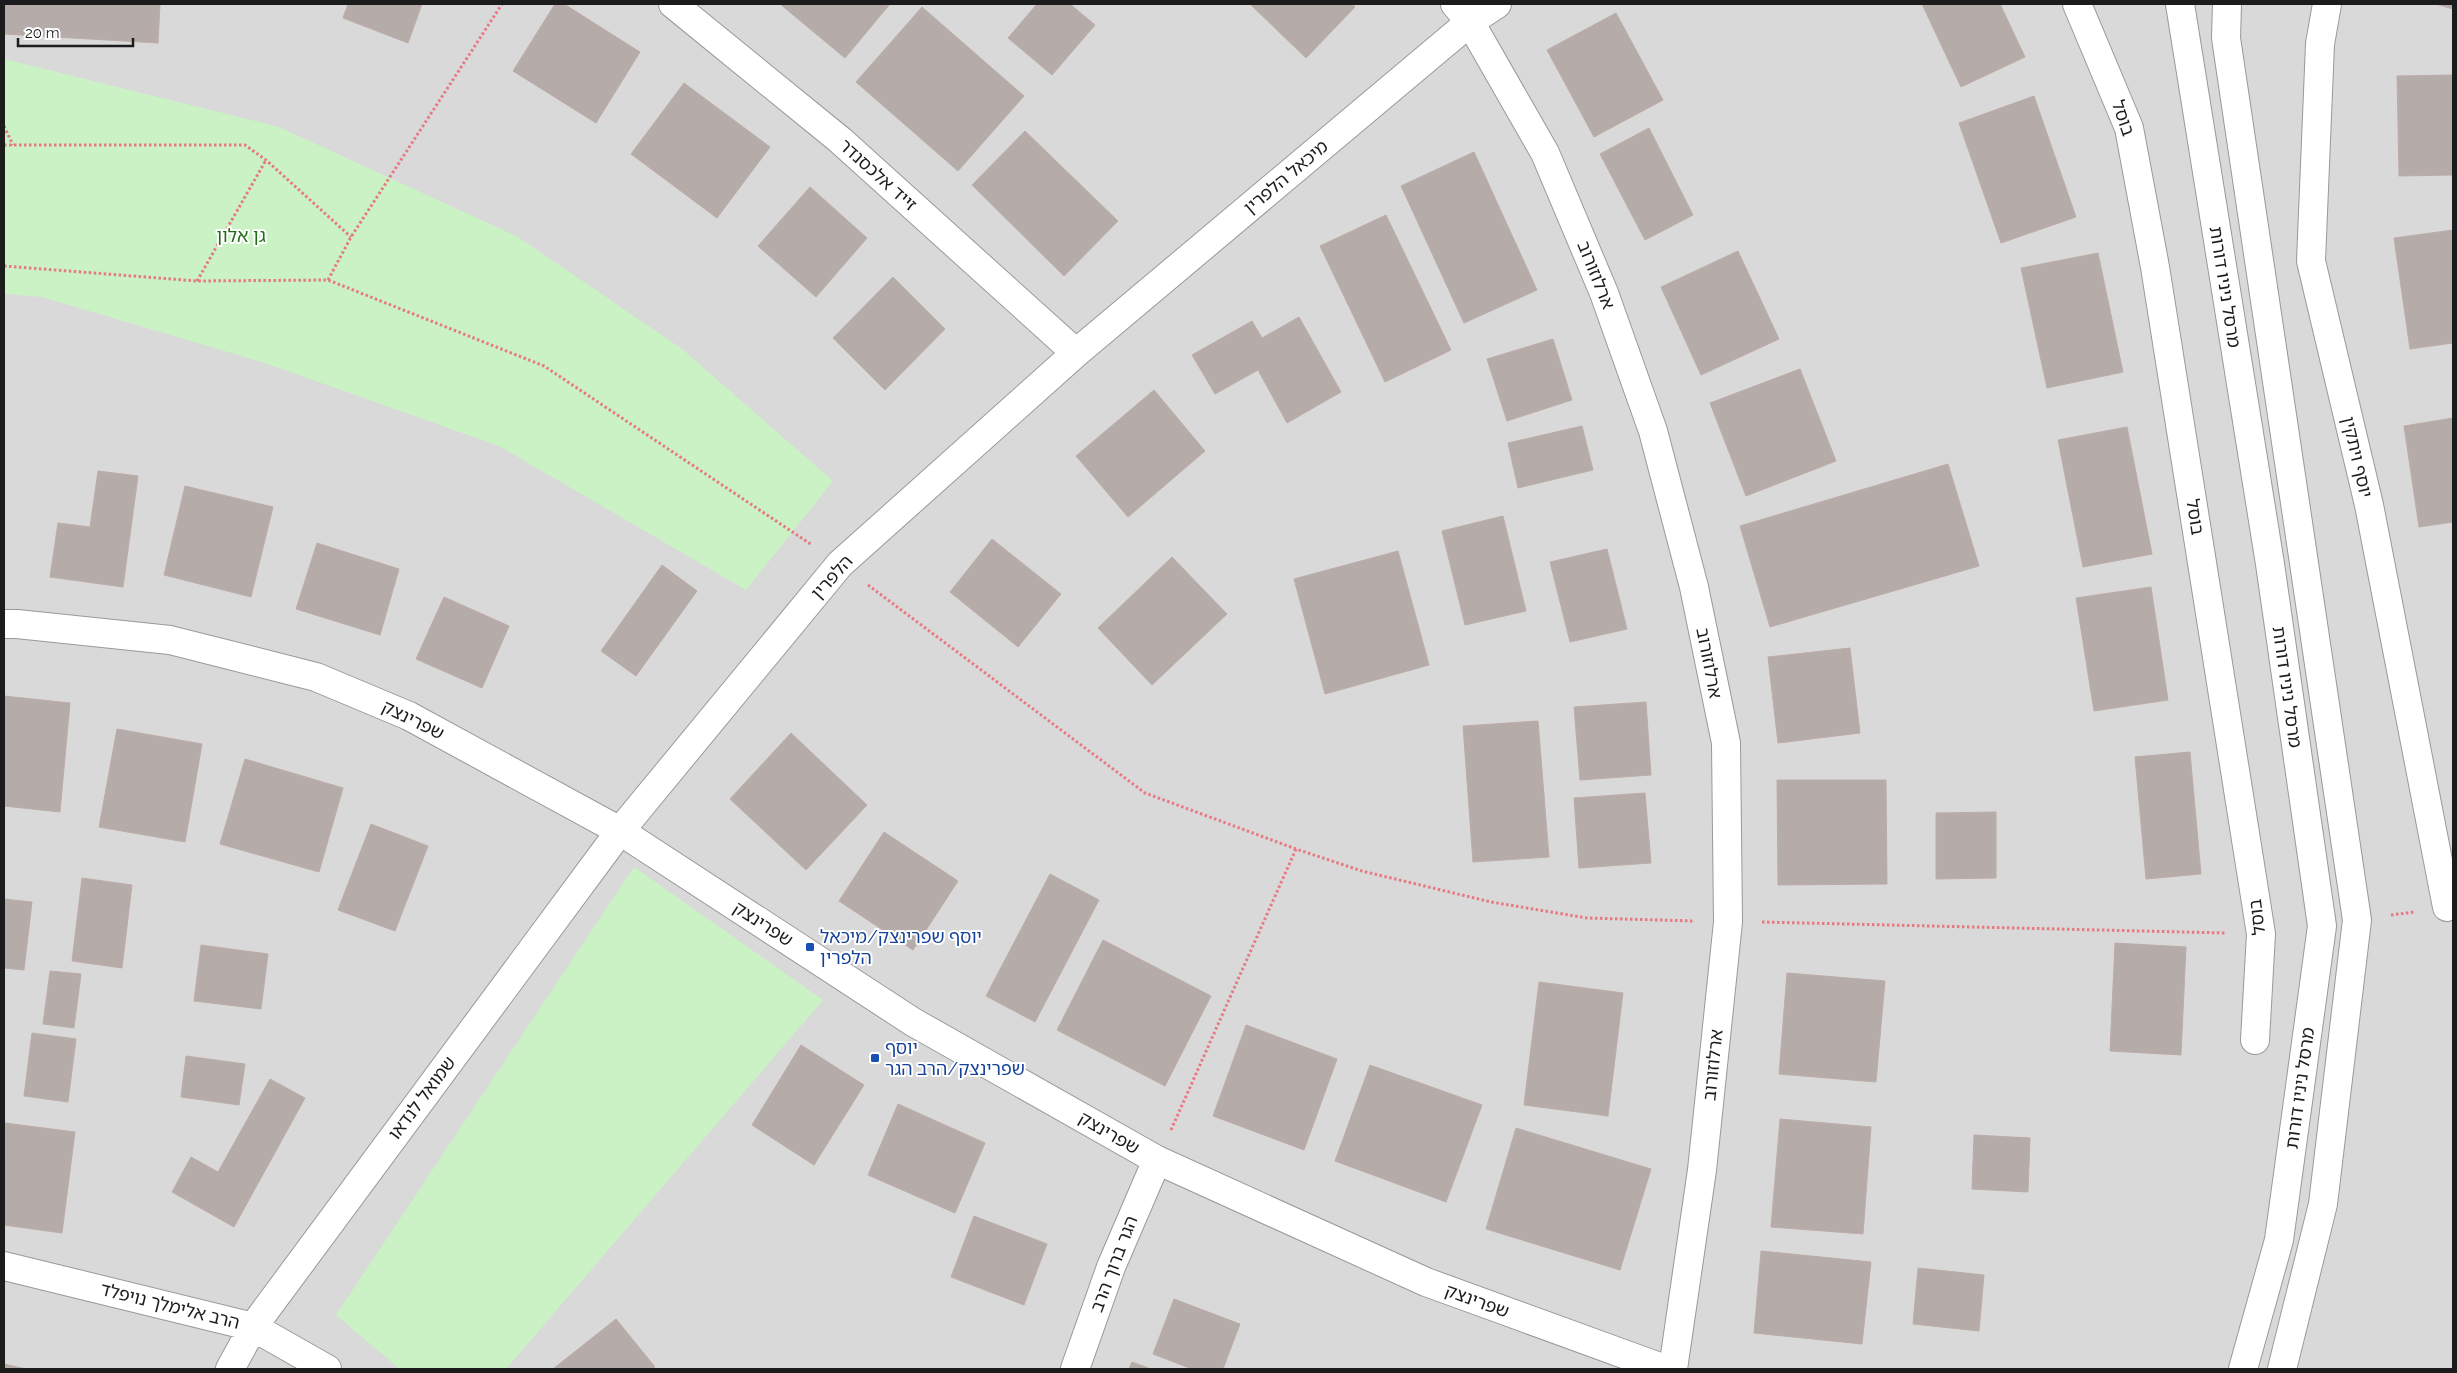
<svg xmlns="http://www.w3.org/2000/svg" width="2457" height="1373" font-family="Raleway,'Noto Sans Hebrew',sans-serif">
	<style>
		.residential { fill: #dad9d9 }
		.park { fill: #caf2c5 }
		.building { fill: #b5aca9; stroke: #bcaca8 }
		.lines { fill: none; stroke-linecap: round; stroke-linejoin: round }
		.minor-casing { stroke: #999; stroke-width: 30 }
		.tertiary-casing { stroke: #999; stroke-width: 30 }
		.path { stroke: #e77983; stroke-width: 3; stroke-dasharray: 2.5 2.5; stroke-linecap: butt }
		.minor { stroke: #fff; stroke-width: 28 }
		.tertiary { stroke: #fff; stroke-width: 28 }
		.transit-dot { fill: #1a4fb4; stroke: #fff; stroke-width: 2 }
		.labels { text-anchor: middle; stroke-width: 4; stroke-linejoin: round; paint-order: stroke }
		.street-label { font-size: 18px; fill: #1c1c1c; stroke: #fff }
		.park-label { font-size: 18px; fill: #226c19; stroke: #fff }
		.transit-label { font-size: 18px; fill: #164399; stroke: #fff; text-anchor: start }
	</style>
	<rect width="100%" height="100%" fill="#ece7e3"/>
	<!-- residential -->
	<path class="residential" d="M4,4H2453V1369H4Z"/>
	<!-- park -->
	<path class="park" d="M4,59L279,127L518,237L682,349L833,481L746,590L499,446L265,363L42,297L4,294Z
		M634,867L823,1000L506,1369H400L336,1315Z"/>
	<!-- building -->
	<path class="building" d="M4,4H160L158,43L4,34Z
		M348,4H422L408,43L343,18Z
		M555,4H564L640,52L596,123L513,71Z
		M780,4H890L845,58Z
		M1037,4H1070L1095,25L1052,75L1008,38Z
		M1250,4H1352L1355,7L1306,58Z
		M1922,4H2000L2025,57L1961,87Z
		M2436,4H2453V9Z
		M922,7L1024,96L958,171L856,82Z
		M1616,13L1663,100L1594,137L1547,50Z
		M2453,75V175L2399,176L2397,76Z
		M684,83L770,147L717,218L631,154Z
		M2034,96L2076,217L2001,243L1959,123Z
		M1649,128L1693,215L1645,240L1600,154Z
		M1025,131L1118,221L1064,276L972,185Z
		M1474,152L1537,290L1464,323L1401,186Z
		M810,187L867,238L816,297L758,246Z
		M1386,215L1451,350L1385,382L1320,246Z
		M2453,230V343L2410,349L2394,238Z
		M1738,251L1779,339L1701,375L1661,287Z
		M2098,253L2123,372L2047,388L2021,268Z
		M893,277L945,329L885,390L833,338Z
		M1299,317L1341,392L1287,423L1258,370L1215,394L1192,355L1252,321L1262,338Z
		M1553,339L1572,400L1507,421L1487,359Z
		M1800,369L1836,461L1746,496L1710,403Z
		M1154,390L1205,451L1128,517L1076,456Z
		M2453,418V522L2419,527L2404,426Z
		M1582,426L1593,470L1518,488L1508,443Z
		M2127,427L2152,554L2083,567L2058,440Z
		M1948,464L1979,566L1770,627L1740,526Z
		M98,471L138,476L123,587L50,577L58,523L90,527Z
		M185,486L273,507L251,597L164,575Z
		M1503,516L1526,611L1465,625L1442,531Z
		M992,539L1061,594L1018,647L950,592Z
		M317,543L399,569L380,635L296,609Z
		M1607,549L1627,629L1570,642L1550,562Z
		M1398,551L1429,665L1325,694L1294,579Z
		M1172,557L1227,614L1152,685L1098,628Z
		M662,565L697,591L636,676L601,651Z
		M2151,587L2168,700L2094,711L2076,598Z
		M444,597L509,626L482,688L416,659Z
		M1850,648L1860,733L1778,743L1768,657Z
		M4,696L70,703L60,812L4,806Z
		M1646,702L1651,775L1580,780L1574,707Z
		M1538,721L1549,857L1473,862L1463,726Z
		M117,729L202,744L185,842L99,827Z
		M791,733L867,805L806,870L730,799Z
		M2190,752L2201,874L2146,879L2135,757Z
		M245,759L343,788L319,872L220,844Z
		M1777,780H1886L1887,884L1778,885Z
		M1645,793L1651,863L1579,868L1574,798Z
		M1996,812V878L1936,879V813Z
		M371,824L428,846L395,931L338,910Z
		M884,832L958,881L913,950L839,901Z
		M1050,874L1099,900L1035,1022L986,996Z
		M82,878L132,885L122,968L72,961Z
		M4,899L32,902L24,970L4,968Z
		M1103,940L1211,996L1165,1086L1057,1030Z
		M2115,943L2186,947L2181,1055L2110,1051Z
		M201,945L268,954L261,1009L194,1001Z
		M50,971L81,974L74,1028L43,1024Z
		M1787,973L1885,981L1876,1082L1779,1074Z
		M1539,982L1623,993L1608,1116L1524,1105Z
		M1246,1025L1337,1059L1304,1150L1213,1116Z
		M32,1033L76,1039L68,1102L24,1096Z
		M801,1045L864,1085L814,1165L752,1125Z
		M186,1056L245,1064L239,1105L181,1097Z
		M1370,1065L1482,1105L1446,1202L1335,1161Z
		M270,1079L305,1098L234,1227L172,1192L191,1157L218,1172Z
		M898,1104L985,1143L955,1213L868,1175Z
		M1780,1119L1871,1127L1863,1234L1771,1227Z
		M5,1123L75,1132L62,1233L4,1225Z
		M1516,1128L1651,1169L1620,1270L1486,1229Z
		M1974,1135L2030,1138L2028,1192L1972,1189Z
		M974,1216L1047,1244L1024,1305L951,1277Z
		M1761,1251L1871,1262L1862,1344L1754,1333Z
		M1918,1268L1984,1275L1979,1331L1913,1324Z
		M1174,1299L1240,1324L1223,1369H1192L1153,1354Z
		M616,1319L655,1367L652,1369H553Z
		M1132,1362L1151,1369H1129Z
		M4,1364L26,1369H4Z"/>
	<g class="lines">
		<!-- minor casing -->
		<g class="minor-casing">
			<path id="minor" d="M673,4L840,140L1076,353
				M1455,4L1470,22L1545,153L1604,293L1653,431L1694,587L1726,743L1728,922L1702,1170L1673,1369
				M2077,4L2129,128L2155,267L2261,934L2255,1040
				M2327,4L2320,44L2311,261L2369,505L2447,907
				M4,1266L253,1327L327,1369
				M230,1369L253,1327L620,831L840,564L1076,353L1470,22L1497,4
				M1075,1369L1111,1267L1157,1160"/>
		</g>
		<!-- tertiary casing -->
		<g class="tertiary-casing">
			<path id="tertiary" d="M2180,4L2270,564L2322,926L2279,1240L2243,1369
				M2227,4L2226,38L2357,920L2323,1204L2282,1369
				M4,624H17L170,640L316,677L409,716L620,831L913,1022L1157,1160L1426,1282L1665,1369"/>
		</g>
		<!-- path -->
		<path class="path" d="M4,126L13,145
			M4,145H245L266,160L351,237
			M4,266L197,281L328,280L544,366L812,545
			M328,280L351,237L502,4
			M197,281L266,160
			M868,585L1145,793L1296,849L1362,871L1491,902L1587,918L1694,921
			M2391,915L2414,912
			M1762,922L2226,933
			M1171,1130L1296,849"/>
		<!-- minor -->
		<use href="#minor" class="minor"/>
		<!-- tertiary -->
		<use href="#tertiary" class="tertiary"/>
	</g>
	<!-- markers -->
	<g class="transit-dot">
		<rect x="805" y="942" width="10" height="10" rx="2.5"/>
		<rect x="870" y="1053" width="10" height="10" rx="2.5"/>
	</g>
	<g class="labels">
		<!-- street labels -->
		<g class="street-label">
			<text transform="translate(2123 118) rotate(71)" y="6">בוסל</text>
			<text transform="translate(878 175) rotate(42)" y="6">זייד אלכסנדר</text>
			<text transform="translate(1286 177) rotate(-40)" y="6">מיכאל הלפרין</text>
			<text transform="translate(1596 275) rotate(68)" y="6">ארלוזורוב</text>
			<text transform="translate(2225 287) rotate(81)" y="6">מרסל ניניו דורות</text>
			<text transform="translate(2357 457) rotate(77)" y="6">יוסף ויתקין</text>
			<text transform="translate(2195 517) rotate(81)" y="6">בוסל</text>
			<text transform="translate(832 577) rotate(-48)" y="6">הלפרין</text>
			<text transform="translate(1709 663) rotate(79)" y="6">ארלוזורוב</text>
			<text transform="translate(2287 687) rotate(82)" y="6">מרסל ניניו דורות</text>
			<text transform="translate(413 720) rotate(26)" y="6">שפרינצק</text>
			<text transform="translate(2257 917) rotate(-97)" y="6">בוסל</text>
			<text transform="translate(763 924) rotate(33)" y="6">שפרינצק</text>
			<text transform="translate(1713 1065) rotate(-84)" y="6">ארלוזורוב</text>
			<text transform="translate(2300 1088) rotate(-82)" y="6">מרסל ניניו דורות</text>
			<text transform="translate(422 1098) rotate(-53)" y="6">שמואל לנדאו</text>
			<text transform="translate(1109 1133) rotate(30)" y="6">שפרינצק</text>
			<text transform="translate(1114 1264) rotate(-69)" y="6">הגר ברוך הרב</text>
			<text transform="translate(1477 1301) rotate(20)" y="6">שפרינצק</text>
			<text transform="translate(170 1306) rotate(14)" y="6">הרב אלימלך נויפלד</text>
		</g>
		<!-- park labels -->
		<g class="park-label">
			<text x="241" y="242">גן אלון</text>
		</g>
		<!-- transit labels -->
		<g class="transit-label">
			<text x="820" y="943">יוסף שפרינצק/מיכאל<tspan x="820" dy="21">הלפרין</tspan></text>
			<text x="885" y="1054">יוסף<tspan x="885" dy="21">שפרינצק/הרב הגר</tspan></text>
		</g>
	</g>
	<!-- border -->
	<rect width="2457" height="1373" fill="none" stroke="#1c1c1c" stroke-width="10"/>
	<!-- scale -->
	<path d="M18 38v8h115v-8" fill="none" stroke="#1c1c1c" stroke-width="2.5"/>
	<text x="25" y="38" font-size="15" fill="#1c1c1c" stroke="#ffffff" stroke-width="4" paint-order="stroke">20 m</text>
</svg>
